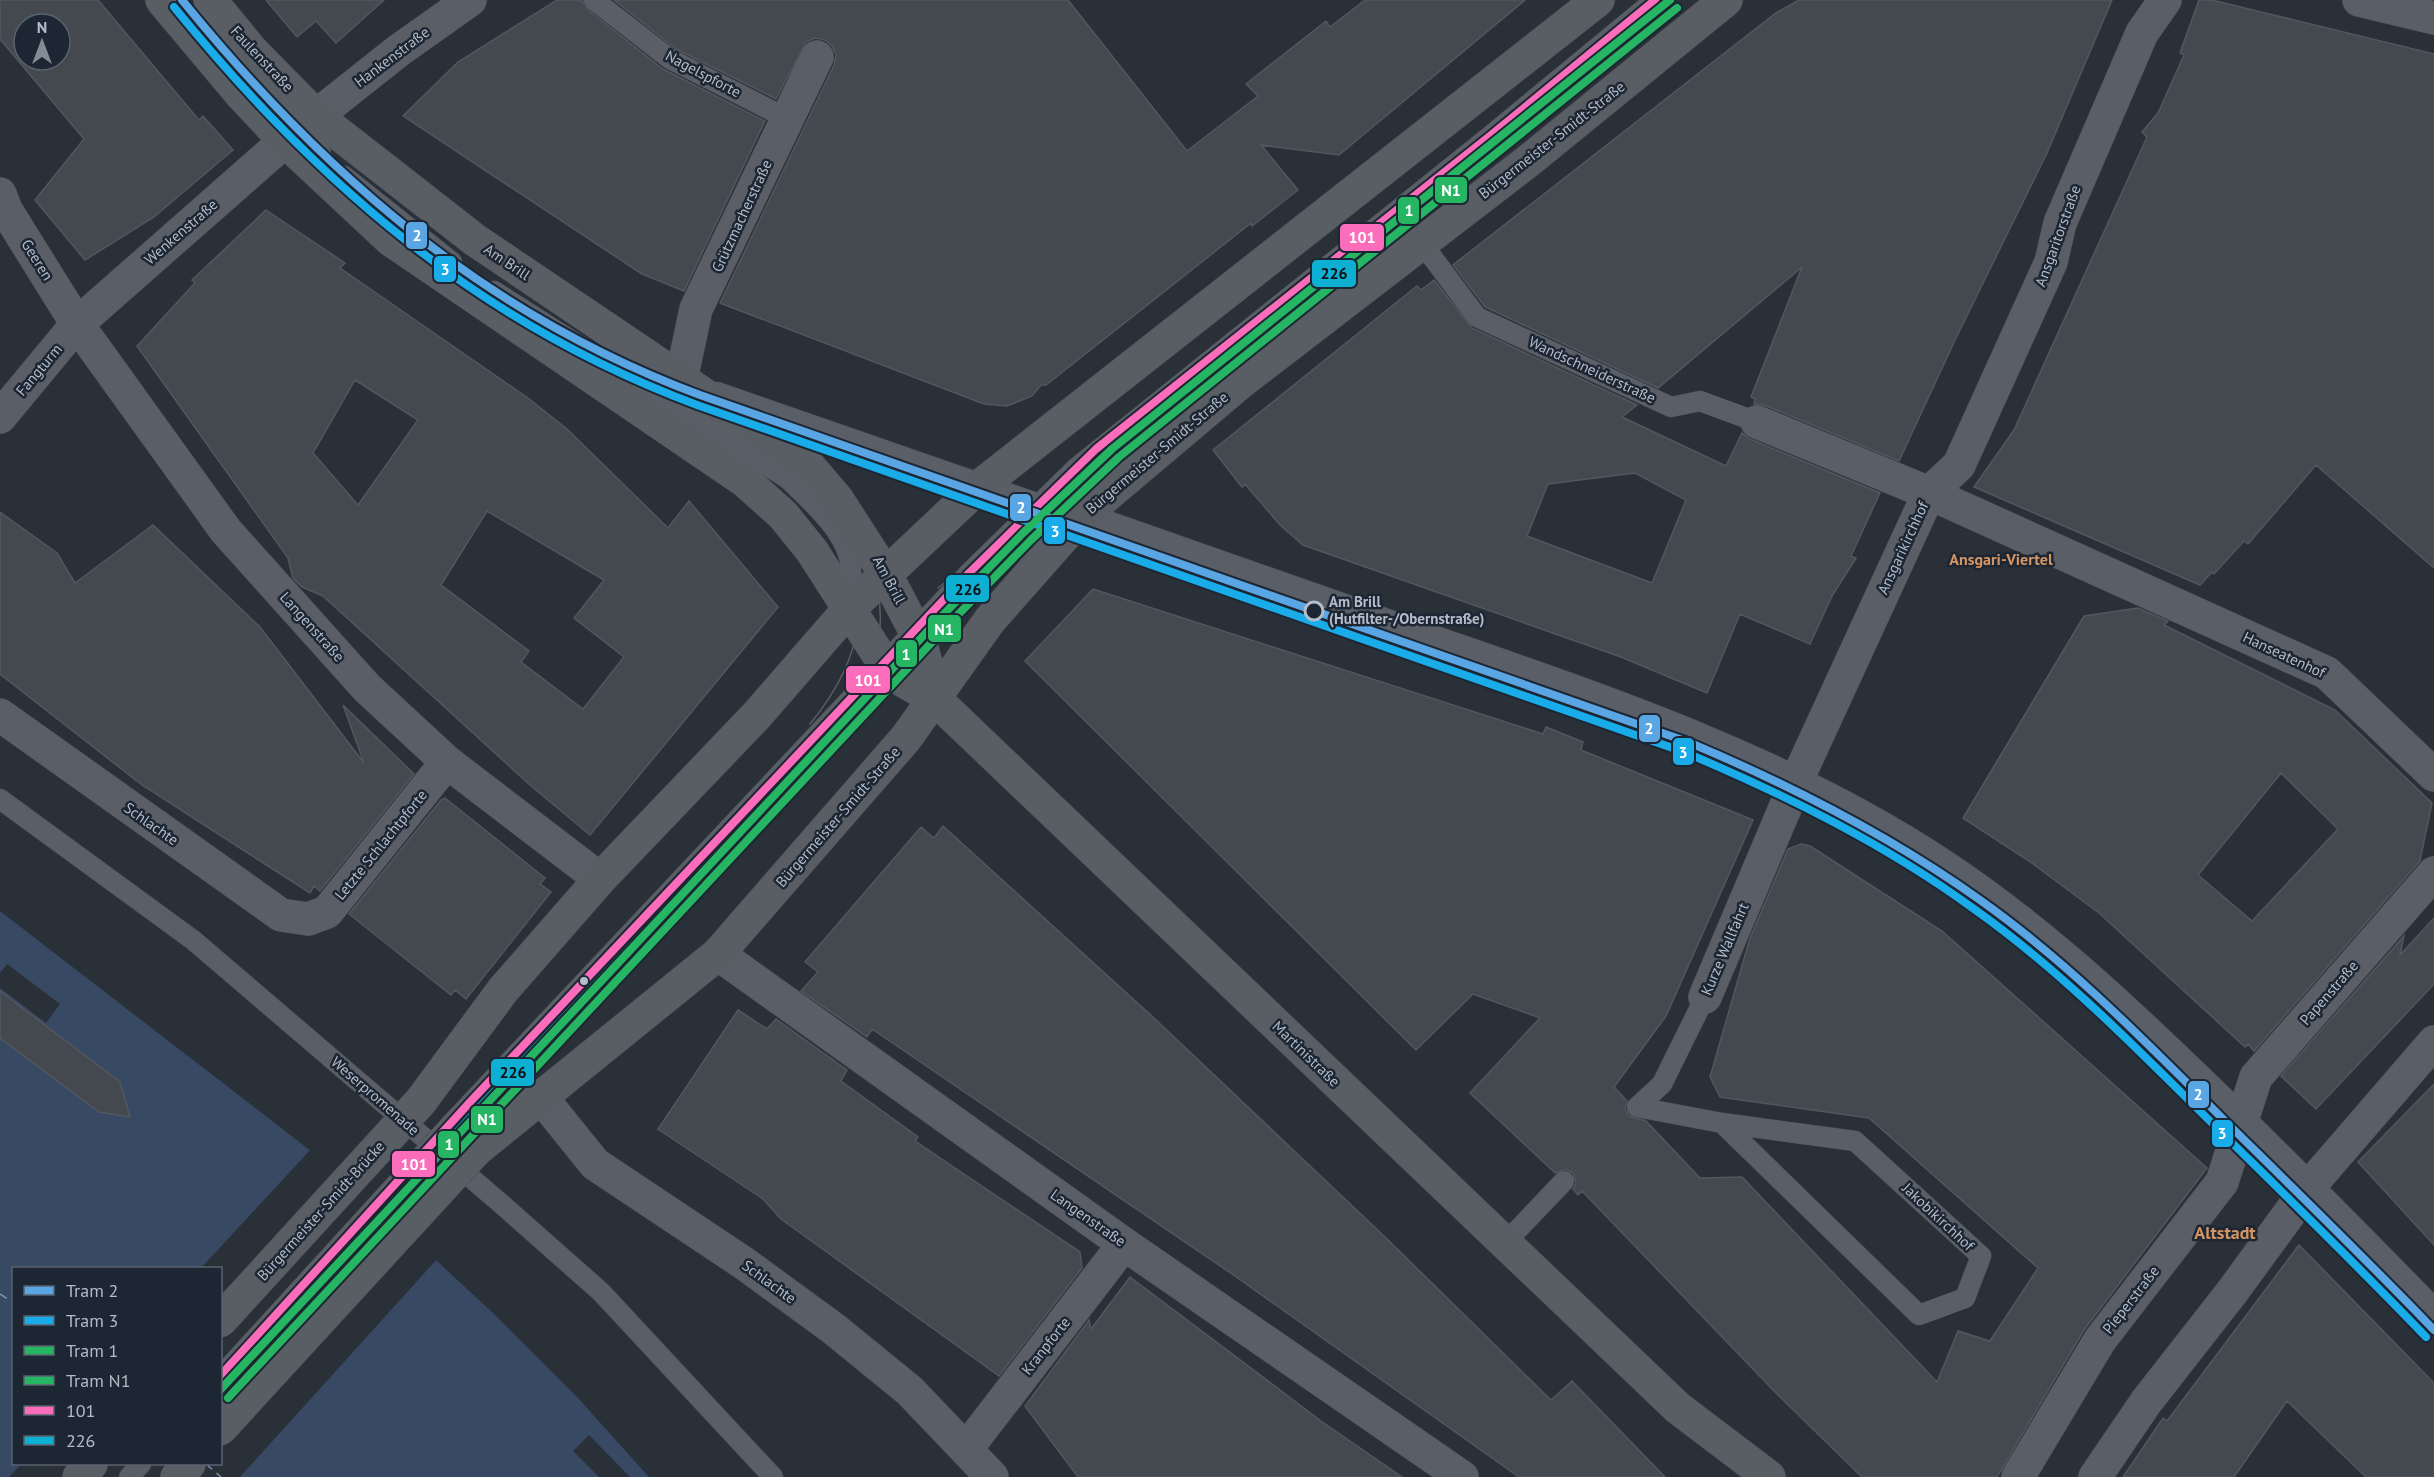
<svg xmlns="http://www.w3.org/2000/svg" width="2434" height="1477" font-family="'PT Sans',sans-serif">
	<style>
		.water { fill: #384963; fill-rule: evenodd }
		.pier { fill: #2a3038 }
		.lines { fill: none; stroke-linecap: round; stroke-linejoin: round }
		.ferry { stroke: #7c92b1; stroke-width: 1.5; stroke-dasharray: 8 6; stroke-linecap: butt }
		.building { fill: #444950; stroke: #52575f; stroke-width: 1.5; fill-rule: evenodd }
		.lane-casing { stroke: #484c53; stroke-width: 21 }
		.street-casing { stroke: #484c53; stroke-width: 34 }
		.secondary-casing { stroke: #484c53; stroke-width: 34 }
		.lane { stroke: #5a5e66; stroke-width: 20 }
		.street { stroke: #5a5e66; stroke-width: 33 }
		.secondary { stroke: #595d64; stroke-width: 33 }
		.tram { stroke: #595d64; stroke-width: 1.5 }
		.lane-bridge-casing { stroke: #484c53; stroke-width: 21; stroke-linecap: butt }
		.secondary-bridge-casing { stroke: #484c53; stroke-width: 34; stroke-linecap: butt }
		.lane-bridge { stroke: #5a5e66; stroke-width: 20 }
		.secondary-bridge { stroke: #595d64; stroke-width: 33 }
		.bus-1-casing { stroke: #1d2633; stroke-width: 12 }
		.bus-2-casing { stroke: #1d2633; stroke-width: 12 }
		.bus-1 { stroke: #fb6dba; stroke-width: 8 }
		.bus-2 { stroke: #0dafd3; stroke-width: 8 }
		.tram-1-casing { stroke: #1d2633; stroke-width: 12 }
		.tram-2-casing { stroke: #1d2633; stroke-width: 12 }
		.tram-3-casing { stroke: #1d2633; stroke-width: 12 }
		.tram-4-casing { stroke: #1d2633; stroke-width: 12 }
		.tram-1 { stroke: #5aa6e5; stroke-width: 8 }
		.tram-2 { stroke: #1aabe9; stroke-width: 8 }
		.tram-3 { stroke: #26b663; stroke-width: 8 }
		.tram-4 { stroke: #26b663; stroke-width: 8 }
		.stop-dot { fill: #1d2633; stroke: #b4bcc9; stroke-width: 3 }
		.bus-dot { fill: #b4bcc9; stroke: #1d2633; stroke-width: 2 }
		.labels { text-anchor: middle; stroke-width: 5; stroke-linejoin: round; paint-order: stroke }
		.street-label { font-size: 15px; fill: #b4bcc9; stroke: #1d2633 }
		.stop-label { font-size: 15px; font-weight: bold; fill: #b4bcc9; stroke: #1d2633; text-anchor: start }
		.neighbourhood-label { font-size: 16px; font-weight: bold; fill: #d59563; stroke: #1d2633 }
		.quarter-label { font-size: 18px; font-weight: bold; fill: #d59563; stroke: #1d2633 }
		.line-badge { stroke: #1d2633; stroke-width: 2 }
		.badge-label { font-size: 16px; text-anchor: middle; font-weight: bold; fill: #fff }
		.pale-badge-label { font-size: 16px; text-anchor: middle; font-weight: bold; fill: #111 }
	</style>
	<rect width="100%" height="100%" fill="#2a3038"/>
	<!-- water -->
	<path class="water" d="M0,911L355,1185L493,1313L578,1398L649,1477H0ZM14,1268H220V1464H14Z"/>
	<!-- pier -->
	<path class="pier" d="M7,964L60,1004L46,1023L0,988V973Z
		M312,1148L357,1183L438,1258L240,1477H9L21,1464H220V1268H201Z
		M589,1435L630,1477H599L573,1451Z"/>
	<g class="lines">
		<!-- ferry -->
		<path class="ferry" d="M0,1294L14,1303
			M206,1464L221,1477"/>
	</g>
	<!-- building -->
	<path class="building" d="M0,0H98L199,120L203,116L233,150L154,217L85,260L35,200L84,139L0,39ZM24,24H60V60H24Z
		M266,0H384L336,43L316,21L297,37Z
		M557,0H582L587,9L663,69L765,121L684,291L642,274L403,116L458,62Z
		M614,0H1068L1187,151L1258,96L1246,84L1326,21L1330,27L1365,0H1525L1339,155L1261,145L1298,190L1252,226L1251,223L1046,385H1041L1032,396L1007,406L984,404L720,303L834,65L836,55L832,46L825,40L815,38L806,42L776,99L676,49Z
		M1799,0H2112L2047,153L1956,338L1899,461L1764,405L1754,404L1755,399L1751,397L1802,267L1658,388L1485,307L1453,265L1776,13Z
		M2199,0H2212L2434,54V568L2316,465L2248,544L2244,541L2214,574L2212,572L2200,585L1974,487L2014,430L2147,137L2142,132L2158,113L2184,55L2180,53Z
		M266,210L345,263L340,268L528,398L567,429L668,528L689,501L778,607L590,835L530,785L323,596L302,587L293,578L288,558L137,346L195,283L192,280ZM355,380L418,420L358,505L313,453ZM487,511L604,580L574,618L624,657L583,709L521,662L529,651L441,585Z
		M1434,280L1472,328L1637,405L1622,417L1726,466L1742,433L1750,439L1880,493L1851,556L1856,558L1832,596L1810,644L1740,614L1707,693L1621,657L1303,545L1280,525L1245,484L1242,487L1213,450L1417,286L1421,290ZM1635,473L1686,500L1652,583L1527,536L1548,484Z
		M0,512L57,553L75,583L153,525L260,627L364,763L343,705L414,774L320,891L314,886L310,893L142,785L0,674Z
		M1093,589L1543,734L1546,727L1583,742L1581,750L1753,820L1666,1016L1614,1087L1627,1101L1625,1109L1629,1116L1646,1121L1700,1178L1742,1177L1937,1382L1958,1331L1990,1341L2038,1268L1869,1118L1720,1097L1710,1077L1750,938L1788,849L1801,844L1810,846L1942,931L2207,1168L2084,1330L1997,1477H1862L1775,1392L1582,1191L1578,1195L1573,1189L1576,1183L1573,1173L1566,1169L1555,1173L1470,1093L1540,1018L1473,994L1416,1050L1025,661Z
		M2138,608L2168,621L2164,625L2335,710L2432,803L2420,861L2254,1051L2248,1044L2245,1047L2099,913L2032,863L1963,818L2084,616ZM2281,773L2338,829L2252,921L2198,875Z
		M445,798L545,878L540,884L551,892L466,999L455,990L451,995L349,914L441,800Z
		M943,826L1155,1019L1385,1237L1551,1400L1572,1381L1665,1477H1519L1232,1274L872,1029L867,1037L801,991L818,972L805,962L921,827L934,838Z
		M2434,918V984L2316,1109L2281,1076L2404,936L2400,955Z
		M0,991L120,1082L130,1117L99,1112L0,1038Z
		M738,1010L767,1029L776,1019L847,1070L841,1081L918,1137L915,1141L1080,1252L1082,1268L999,1376L781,1219L763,1199L658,1129Z
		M2434,1084V1245L2358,1162Z
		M2299,1245L2434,1383V1477H2366L2287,1401L2234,1477H2123L2163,1418L2167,1421Z
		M1130,1277L1321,1421L1402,1477H1078L1025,1406L1089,1320L1091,1329Z"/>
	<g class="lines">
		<!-- lane casing -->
		<g class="lane-casing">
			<path id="lane" d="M594,0L670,59L788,119
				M268,99L321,153
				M344,176L452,262
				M1421,242L1477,317L1671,407L1700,401L1757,422
				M494,291L788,479C811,502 849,533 851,569C852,581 850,594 849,606
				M717,392L1080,518
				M0,799L193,940L498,1201L601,1292L773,1477
				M1637,1107L1722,1123L1855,1141L1981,1256L1965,1298L1919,1315L1722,1123
				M1637,1107L1662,1084L1705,997
				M449,1126L969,573L1076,468L1490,136L1655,0
				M1506,1242L1564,1181
				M129,1477L141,1464"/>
		</g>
		<!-- street casing -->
		<g class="street-casing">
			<path id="street" d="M2359,0L2434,18
				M316,116L398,51L470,0
				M0,194L6,210L77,324L226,531L367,688L447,762L600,879
				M681,380L696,309L817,57
				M0,417L77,324L285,141
				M1757,422L1929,493L2327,673L2434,775
				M1080,518C1202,560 1323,604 1445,646C1615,705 1785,763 1937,862C2032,924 2114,1000 2195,1078C2276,1156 2355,1236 2434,1317
				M0,715L281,915L308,919L327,912L447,762
				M718,954L1124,1244L1462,1477
				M1705,997L1796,782L1929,493L1959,465L2051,262L2060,223L2142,33L2165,0
				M541,1097L595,1164L745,1264L834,1329L910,1391L992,1477
				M967,1448L1124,1244
				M2018,1477L2100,1340L2222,1182L2256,1077L2434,873
				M2095,1477L2146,1402L2232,1292L2308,1188L2434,1042"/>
		</g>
		<!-- secondary casing -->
		<g class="secondary-casing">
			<path id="secondary" d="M162,0L240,93L285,141L391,240L745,481L783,515L812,551L890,673L935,699L1678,1408L1769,1477
				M210,0L252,51L316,116L475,240L807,464L837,499L886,575L920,640L935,699
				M421,1101L503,990L600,879L756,716L849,609L975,490L1598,0
				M476,1150L718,954L906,738L990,620L1080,518L1241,382L1527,162L1726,0
				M79,1477L91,1464
				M177,1477L189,1464"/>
		</g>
		<!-- lane -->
		<use href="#lane" class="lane"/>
		<!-- street -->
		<use href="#street" class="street"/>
		<!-- secondary -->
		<use href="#secondary" class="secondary"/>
		<!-- tram -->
		<path class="tram" d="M563,312C620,346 678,380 734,416C758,431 785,445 806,464C861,512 896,594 873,665C863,695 843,718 825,742
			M547,324L788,479C798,489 811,499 821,511C881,582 865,657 810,724
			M938,588C991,546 1037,513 1108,522C1124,523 1141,530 1157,534
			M949,609C1037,535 1071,534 1179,561"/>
		<!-- lane-bridge casing -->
		<g class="lane-bridge-casing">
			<path id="lane-bridge" d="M220,1377L449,1126"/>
		</g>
		<!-- secondary-bridge casing -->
		<g class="secondary-bridge-casing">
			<path id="secondary-bridge" d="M220,1321L421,1101
				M220,1429L476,1150"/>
		</g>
		<!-- lane-bridge -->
		<use href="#lane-bridge" class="lane-bridge"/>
		<!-- secondary-bridge -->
		<use href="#secondary-bridge" class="secondary-bridge"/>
		<!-- bus-1 casing -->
		<g class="bus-1-casing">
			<path id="bus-1" d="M220,1376L471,1101L969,573L1096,449L1490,136L1655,0"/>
		</g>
		<!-- bus-2 casing -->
		<g class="bus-2-casing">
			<path id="bus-2" d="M228,1384L479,1108L976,580L1103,457L1497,144L1662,8"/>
		</g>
		<!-- bus-1 -->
		<use href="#bus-1" class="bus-1"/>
		<!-- bus-2 -->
		<use href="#bus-2" class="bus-2"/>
		<!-- tram-1 casing -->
		<g class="tram-1-casing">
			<path id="tram-1" d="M182,0C325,176 486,315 700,395L1688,742C1790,785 1889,835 1980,900C2069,963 2146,1042 2223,1119C2294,1189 2365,1258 2434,1330"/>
		</g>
		<!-- tram-2 casing -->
		<g class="tram-2-casing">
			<path id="tram-2" d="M174,7C318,184 480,324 697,405L1684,752C1786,795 1885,844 1974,909C2063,972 2139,1051 2216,1127C2287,1197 2358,1266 2426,1337"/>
		</g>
		<!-- tram-3 casing -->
		<g class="tram-3-casing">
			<path id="tram-3" d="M220,1390L938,620L1023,533L1112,449L1670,0"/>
		</g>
		<!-- tram-4 casing -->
		<g class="tram-4-casing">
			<path id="tram-4" d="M228,1398L946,627L1031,540L1119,457L1677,8"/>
		</g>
		<!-- tram-1 -->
		<use href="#tram-1" class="tram-1"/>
		<!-- tram-2 -->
		<use href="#tram-2" class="tram-2"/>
		<!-- tram-3 -->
		<use href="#tram-3" class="tram-3"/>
		<!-- tram-4 -->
		<use href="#tram-4" class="tram-4"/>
	</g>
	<!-- markers -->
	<circle class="stop-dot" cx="1314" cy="611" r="9"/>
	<circle class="bus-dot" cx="584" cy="981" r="5"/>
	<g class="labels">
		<!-- street labels -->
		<g class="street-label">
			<text transform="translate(392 57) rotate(-37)" y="5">Hankenstraße</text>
			<text transform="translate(262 59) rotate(47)" y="5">Faulenstraße</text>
			<text transform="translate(703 74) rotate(28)" y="5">Nagelspforte</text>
			<text transform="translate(1552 140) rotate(-38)" y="5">Bürgermeister-Smidt-Straße</text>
			<text transform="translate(742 216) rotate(-65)" y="5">Grützmacherstraße</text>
			<text transform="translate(181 232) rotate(-41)" y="5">Wenkenstraße</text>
			<text transform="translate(2058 236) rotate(-70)" y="5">Ansgaritorstraße</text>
			<text transform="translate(37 260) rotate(58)" y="5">Geeren</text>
			<text transform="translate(507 262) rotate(34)" y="5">Am Brill</text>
			<text transform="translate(39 370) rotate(-50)" y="5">Fangturm</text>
			<text transform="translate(1592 370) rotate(25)" y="5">Wandschneiderstraße</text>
			<text transform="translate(1157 453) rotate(-40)" y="5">Bürgermeister-Smidt-Straße</text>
			<text transform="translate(1903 548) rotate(-65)" y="5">Ansgarikirchhof</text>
			<text transform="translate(889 580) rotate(62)" y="5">Am Brill</text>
			<text transform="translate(312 627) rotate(48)" y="5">Langenstraße</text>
			<text transform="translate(2284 655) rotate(25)" y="5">Hanseatenhof</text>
			<text transform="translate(838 817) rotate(-49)" y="5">Bürgermeister-Smidt-Straße</text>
			<text transform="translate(151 824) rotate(35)" y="5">Schlachte</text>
			<text transform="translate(381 845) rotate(-51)" y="5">Letzte Schlachtpforte</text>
			<text transform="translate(1725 949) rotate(-67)" y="5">Kurze Wallfahrt</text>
			<text transform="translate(2329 993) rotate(-49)" y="5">Papenstraße</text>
			<text transform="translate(1306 1054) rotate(44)" y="5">Martinistraße</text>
			<text transform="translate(375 1096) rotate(41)" y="5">Weserpromenade</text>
			<text transform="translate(321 1211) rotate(-48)" y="5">Bürgermeister-Smidt-Brücke</text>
			<text transform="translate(1938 1217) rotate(43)" y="5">Jakobikirchhof</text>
			<text transform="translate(1088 1218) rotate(35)" y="5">Langenstraße</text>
			<text transform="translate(769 1282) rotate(36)" y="5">Schlachte</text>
			<text transform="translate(2131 1300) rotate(-52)" y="5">Pieperstraße</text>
			<text transform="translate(1046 1346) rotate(-52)" y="5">Kranpforte</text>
		</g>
		<!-- stop labels -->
		<g class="stop-label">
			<text x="1329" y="607">Am Brill<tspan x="1329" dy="17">(Hutfilter-/Obernstraße)</tspan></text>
		</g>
		<!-- neighbourhood labels -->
		<g class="neighbourhood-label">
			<text x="2001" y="565">Ansgari-Viertel</text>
		</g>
		<!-- quarter labels -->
		<g class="quarter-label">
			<text x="2225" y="1239">Altstadt</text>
		</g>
	</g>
	<g class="line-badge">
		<rect x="1434" y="176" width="34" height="28" rx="6" fill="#26b663"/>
		<rect x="1397" y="196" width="23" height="29" rx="6" fill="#26b663"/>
		<rect x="405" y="221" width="23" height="29" rx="6" fill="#5aa6e5"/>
		<rect x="1339" y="223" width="46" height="29" rx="6" fill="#fb6dba"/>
		<rect x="433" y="255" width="24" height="28" rx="6" fill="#1aabe9"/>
		<rect x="1311" y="259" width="46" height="29" rx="6" fill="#0dafd3"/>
		<rect x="1009" y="493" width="23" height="29" rx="6" fill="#5aa6e5"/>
		<rect x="1043" y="516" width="23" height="29" rx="6" fill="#1aabe9"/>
		<rect x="945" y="574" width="45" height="29" rx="6" fill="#0dafd3"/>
		<rect x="927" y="614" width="35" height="29" rx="6" fill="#26b663"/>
		<rect x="895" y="639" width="23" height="29" rx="6" fill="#26b663"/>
		<rect x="845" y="665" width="46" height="29" rx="6" fill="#fb6dba"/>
		<rect x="1638" y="714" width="23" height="29" rx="6" fill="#5aa6e5"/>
		<rect x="1672" y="737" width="23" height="29" rx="6" fill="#1aabe9"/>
		<rect x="490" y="1058" width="45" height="29" rx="6" fill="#0dafd3"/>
		<rect x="2187" y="1080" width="23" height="29" rx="6" fill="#5aa6e5"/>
		<rect x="470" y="1105" width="34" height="29" rx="6" fill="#26b663"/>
		<rect x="2211" y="1119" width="23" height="29" rx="6" fill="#1aabe9"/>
		<rect x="437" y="1130" width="23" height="29" rx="6" fill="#26b663"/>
		<rect x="391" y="1150" width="45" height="28" rx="6" fill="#fb6dba"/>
	</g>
	<g class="badge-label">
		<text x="1451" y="196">N1</text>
		<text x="1409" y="216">1</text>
		<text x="417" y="241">2</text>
		<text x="1362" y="243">101</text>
		<text x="445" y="275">3</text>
		<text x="1021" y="513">2</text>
		<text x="1055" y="537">3</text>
		<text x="944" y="635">N1</text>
		<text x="906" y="660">1</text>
		<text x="868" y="686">101</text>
		<text x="1649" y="734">2</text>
		<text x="1683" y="758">3</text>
		<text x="2198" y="1100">2</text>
		<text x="487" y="1125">N1</text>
		<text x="2222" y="1139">3</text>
		<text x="449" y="1150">1</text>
		<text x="414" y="1170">101</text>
	</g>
	<g class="pale-badge-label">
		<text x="1334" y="279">226</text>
		<text x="968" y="595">226</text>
		<text x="513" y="1078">226</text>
	</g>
	<!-- legend -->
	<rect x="12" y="1267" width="210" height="198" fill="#1d2633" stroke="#59626f" stroke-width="1.5"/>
	<rect x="24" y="1286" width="30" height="9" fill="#5aa6e5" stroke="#59626f" stroke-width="1.5"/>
	<text x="66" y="1297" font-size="18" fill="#b4bcc9">Tram 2</text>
	<rect x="24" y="1316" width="30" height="9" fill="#1aabe9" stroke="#59626f" stroke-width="1.5"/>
	<text x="66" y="1327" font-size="18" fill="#b4bcc9">Tram 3</text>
	<rect x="24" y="1346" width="30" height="9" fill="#26b663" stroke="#59626f" stroke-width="1.5"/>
	<text x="66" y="1357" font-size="18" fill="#b4bcc9">Tram 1</text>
	<rect x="24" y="1376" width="30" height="9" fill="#26b663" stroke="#59626f" stroke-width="1.5"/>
	<text x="66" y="1387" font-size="18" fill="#b4bcc9">Tram N1</text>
	<rect x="24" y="1406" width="30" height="9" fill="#fb6dba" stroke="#59626f" stroke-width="1.5"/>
	<text x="66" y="1417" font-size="18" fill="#b4bcc9">101</text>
	<rect x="24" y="1436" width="30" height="9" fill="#0dafd3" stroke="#59626f" stroke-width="1.5"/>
	<text x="66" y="1447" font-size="18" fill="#b4bcc9">226</text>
	<!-- north arrow -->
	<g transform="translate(42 42)"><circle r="28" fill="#1d2633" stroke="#59626f" stroke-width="1.5"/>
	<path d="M0-4.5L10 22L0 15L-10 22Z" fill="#848b96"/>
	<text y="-9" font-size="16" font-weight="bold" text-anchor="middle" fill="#b4bcc9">N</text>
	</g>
</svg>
